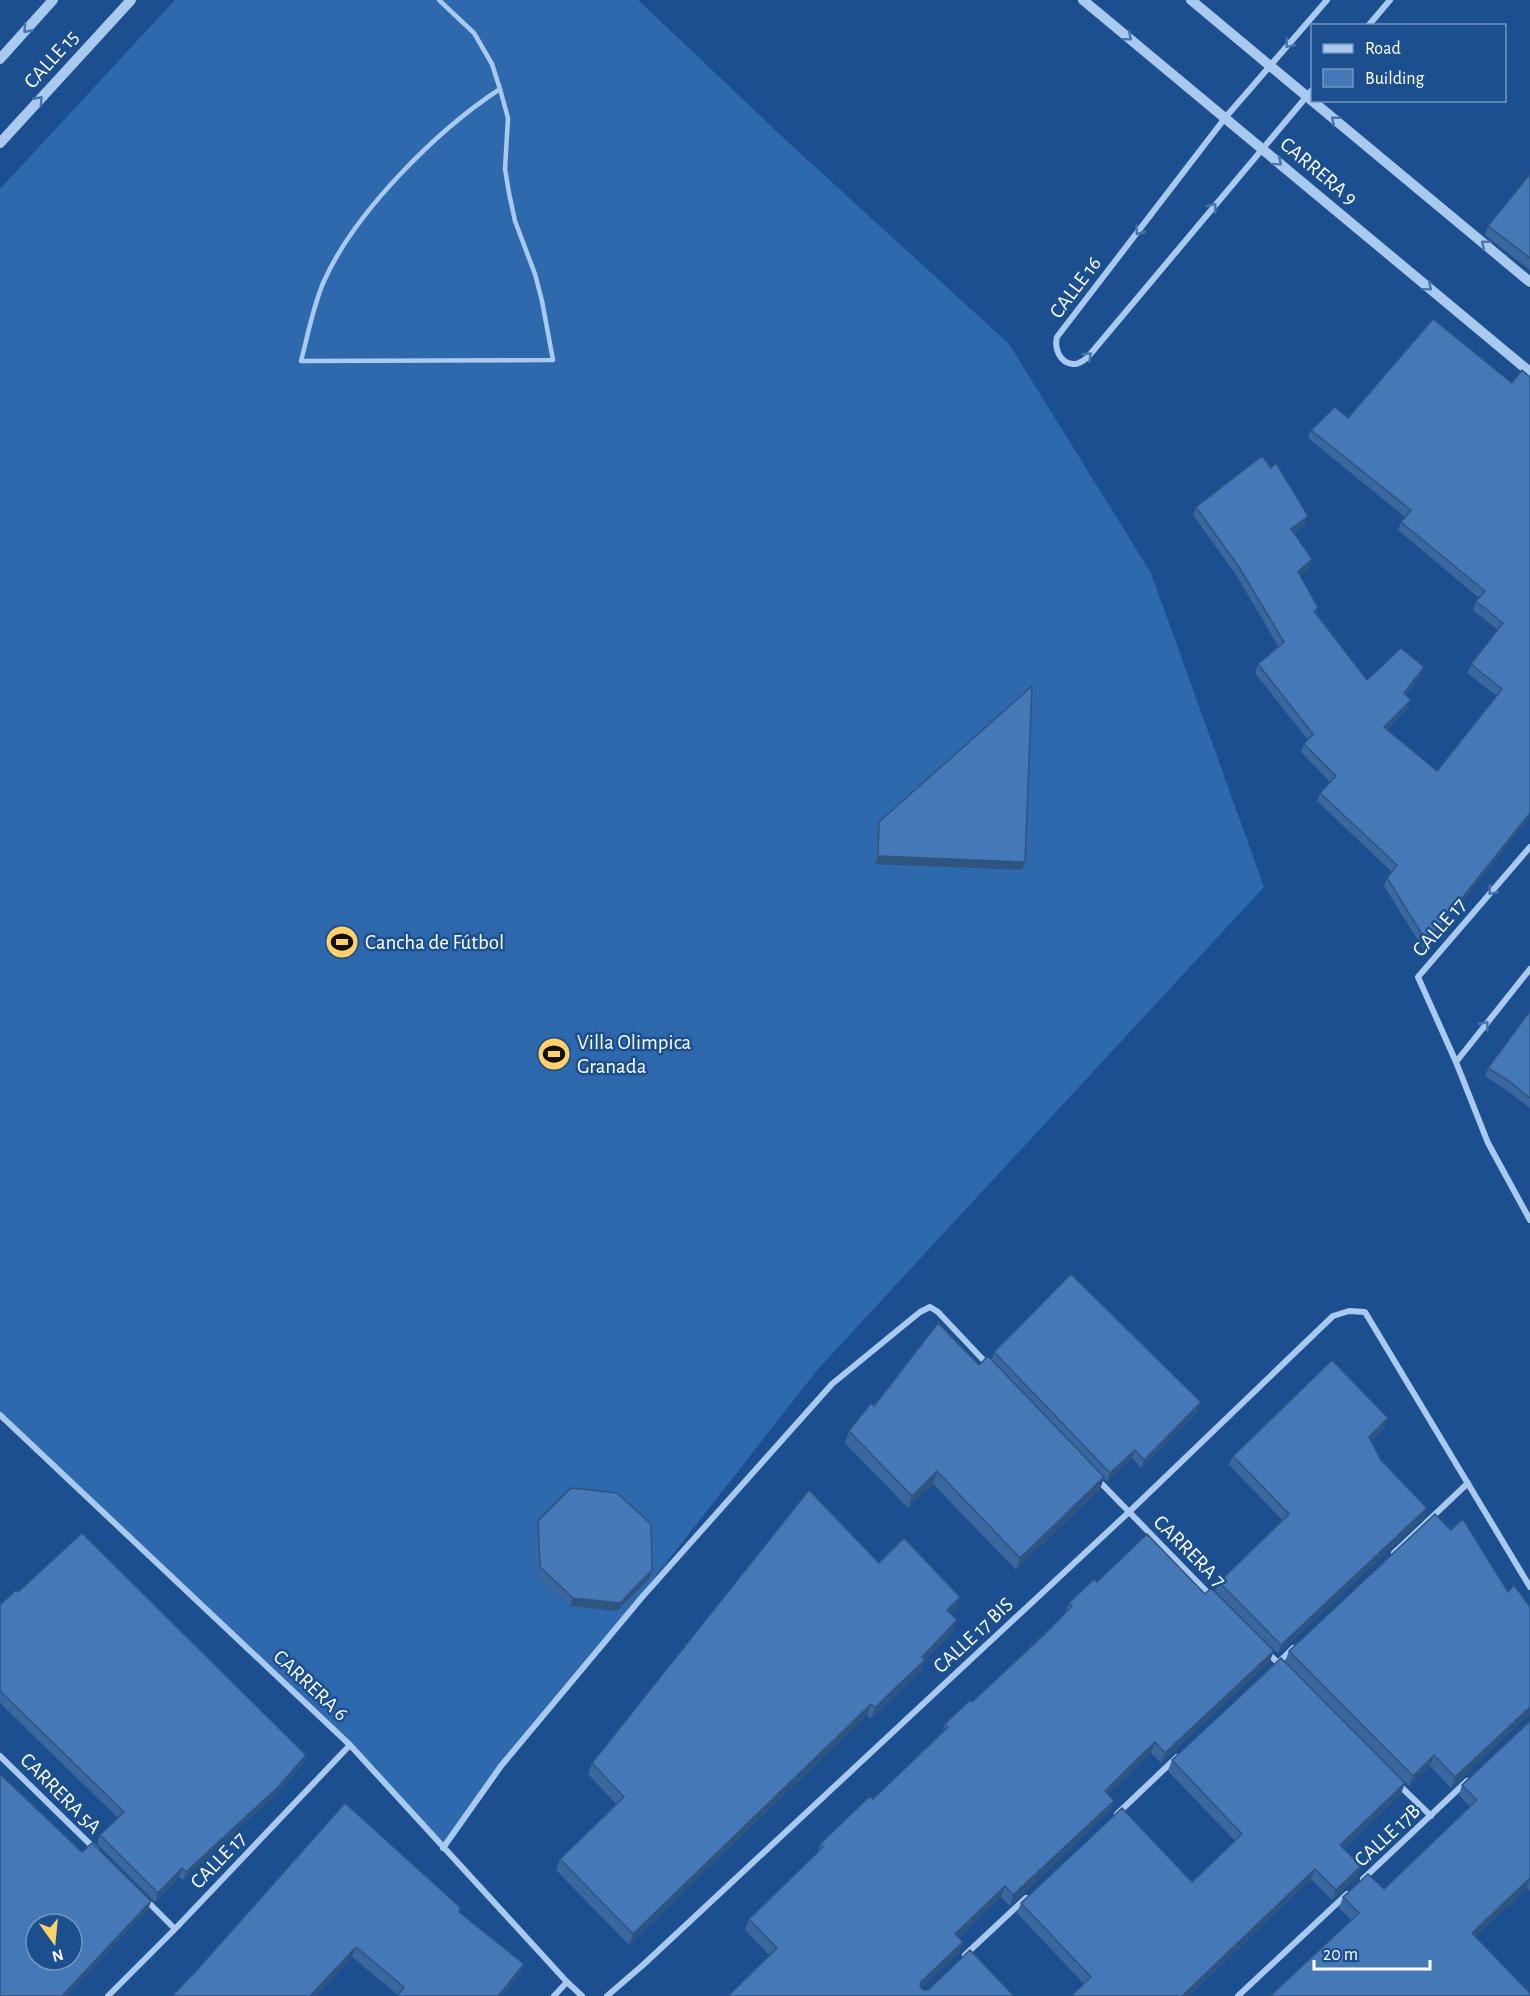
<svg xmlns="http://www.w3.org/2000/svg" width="1530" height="1996" font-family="'Alegreya Sans',sans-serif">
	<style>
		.pitch { fill: #2e69ad }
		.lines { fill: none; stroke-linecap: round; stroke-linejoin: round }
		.service { stroke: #a9c9ee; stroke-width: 4.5 }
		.minor { stroke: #a9c9ee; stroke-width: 6 }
		.tertiary { stroke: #a9c9ee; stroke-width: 10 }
		.wall { fill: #3a679d }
		.shaded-wall { fill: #305480 }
		.building { fill: #4478b7; stroke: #305480; stroke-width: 1.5; fill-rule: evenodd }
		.oneway { stroke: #4674ac }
		.labels { text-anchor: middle; stroke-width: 5; stroke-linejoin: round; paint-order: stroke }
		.street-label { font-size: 21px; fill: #fff; stroke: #1b4f8f }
		.poi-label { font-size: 21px; fill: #fff; stroke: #1b4f8f; text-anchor: start }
	</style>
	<rect width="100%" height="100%" fill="#1b4f8f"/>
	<!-- pitch -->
	<path class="pitch" d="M175,0H638L789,143L1009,344L1151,573L1264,887L818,1369L641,1595L442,1844L352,1744L0,1413V189Z"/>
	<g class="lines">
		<!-- service -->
		<path class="service" d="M439,0L474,33L492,64L500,89L508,118L505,169L509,193L515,221L535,274L542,301L553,360L301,361C308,335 313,306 324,281C355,212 437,130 500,89"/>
		<!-- minor -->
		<path class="minor" d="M1368,26L1390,0
			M1312,90L1087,358C1083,361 1078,365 1073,364C1060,363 1054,349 1057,337L1225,118L1327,0
			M1530,847L1418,977L1456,1062L1488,1143L1530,1220
			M1456,1062L1530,969
			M0,1415L350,1745L567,1982L582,1996
			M1098,1480L1212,1597
			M1394,1553L1468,1483
			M1266,1651L1282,1667
			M1277,1664L1293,1648
			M0,1756L96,1850
			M1397,1783L1431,1816
			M1117,1814L1177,1757
			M443,1848L501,1766L643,1596L832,1384L920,1312L930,1307L938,1312L989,1366
			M1363,1879L1467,1781
			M146,1900L175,1929
			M965,1955L1026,1898
			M108,1996L175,1929L350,1745
			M554,1996L567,1982
			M607,1996L643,1965L1129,1512L1333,1316L1349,1311L1365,1312L1530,1587
			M1238,1996L1347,1894"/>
		<!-- tertiary -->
		<path class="tertiary" d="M1083,0L1530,372
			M1191,0L1530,282
			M0,59L53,0
			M0,143L131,0"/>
	</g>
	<!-- wall -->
	<path class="wall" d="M1530,174V270L1485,235L1488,226Z
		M1530,377V817L1424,950L1384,886L1387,878L1392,872L1317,801L1320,793L1330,782L1301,752L1304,744L1308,740L1255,673L1258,664L1278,646L1236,575L1193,515L1196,507L1305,525L1294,533L1309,568L1300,576L1318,607L1316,614L1367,680L1421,676L1406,695L1411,700L1408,708L1387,730L1437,771L1497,696L1467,673L1471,664L1498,630L1473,610L1476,601L1479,598L1398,530L1401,522L1405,517L1308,438L1311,430L1348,418L1512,383Z
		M879,822L1022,870L875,864L876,831Z
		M1530,1011V1108L1506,1090L1485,1076L1488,1068Z
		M994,1352L1201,1402L1198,1411L1141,1468L1132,1458L1107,1482L1104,1478L1100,1489L1016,1570L933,1484L908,1508L845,1443L849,1431L874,1406L979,1365L992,1359Z
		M1388,1418L1385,1427L1371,1441L1381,1460L1424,1517L1278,1654L1215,1591L1219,1582L1282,1520L1229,1465L1233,1456Z
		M538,1521L649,1579L617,1611L570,1606L537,1575L535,1529Z
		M879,1563L960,1597L957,1608L950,1614L954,1631L924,1661L921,1670L871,1719L867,1715L629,1945L556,1870L560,1859L616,1804L588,1774L592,1763Z
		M1097,1582L1270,1661L1161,1763L1151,1753L1108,1794L1114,1801L1110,1811L1010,1906L1001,1897L959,1938L963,1942L959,1953L921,1988L923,1990L1014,1996H728L770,1956L745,1930L749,1919L817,1853L820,1844L873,1799L942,1732L945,1724L972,1702L1065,1613L1069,1603Z
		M18,1592L306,1755L303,1764L274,1796L183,1880L179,1877L155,1902L97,1844L100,1835L118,1818L0,1703V1605Z
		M1508,1592L1530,1607V1717H1526L1451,1788L1430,1766L1409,1786L1285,1662L1289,1651Z
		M1530,1721V1891L1527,1888L1476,1936L1351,1920L1339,1908L1343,1897L1384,1889L1470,1807L1459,1795L1462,1785Z
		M1172,1760L1401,1794L1344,1849L1357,1877L1332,1900L1311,1879L1189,1996H1071L1084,1984L1017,1913L1021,1903L1192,1882L1235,1841L1168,1771Z
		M459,1912L524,1964L520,1974L502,1996H397L398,1995L352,1957L316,1996H172Z"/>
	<!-- shaded-wall -->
	<path class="shaded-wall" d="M1308,516L1305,525L1288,538L1291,529Z
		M1312,559L1309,568L1295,581L1298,572Z
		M1424,667L1421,676L1401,701L1404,693Z
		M1411,700L1408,708L1381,736L1384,727Z
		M1530,813V817L1424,950L1427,942Z
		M878,856L1025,862L1022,870L875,864Z
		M1201,1402L1198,1411L1141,1468L1144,1460Z
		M1388,1418L1385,1427L1366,1446L1369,1437Z
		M1135,1450L1132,1458L1107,1482L1110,1473Z
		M937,1471L933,1484L908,1508L912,1496Z
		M1104,1477L1100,1489L1016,1570L1020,1558Z
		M1427,1508L1424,1517L1278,1654L1281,1645Z
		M652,1570L649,1579L617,1611L570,1606L573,1598Z
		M960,1597L957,1608L943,1621L947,1610Z
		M957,1620L954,1631L924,1661L921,1670L871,1719L875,1708L922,1657Z
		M1274,1651L1270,1661L1161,1763L1165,1753Z
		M871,1704L867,1715L629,1945L633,1934Z
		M1530,1707V1717H1526L1451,1788L1455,1777Z
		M1155,1742L1151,1753L1101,1801L1105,1791Z
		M306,1755L303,1764L274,1796L183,1880L186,1872Z
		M1434,1755L1430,1766L1409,1786L1413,1776Z
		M1405,1783L1401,1794L1336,1856L1340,1845Z
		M1114,1801L1110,1811L1010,1906L1013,1895Z
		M1361,1866L1357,1877L1332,1900L1336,1890Z
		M182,1868L179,1877L155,1902L158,1893Z
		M1315,1869L1311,1879L1189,1996H1182Z
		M1530,1878L1527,1888L1468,1943L1472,1933Z
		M1005,1886L1001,1897L952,1945L955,1934Z
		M151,1901L148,1910L67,1996H62Z
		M963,1942L959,1953L917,1992L921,1982Z
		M356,1947L352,1957L316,1996H310Z
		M524,1964L520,1974L502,1996H498Z"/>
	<!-- building -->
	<path class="building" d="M1530,174V258L1488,226Z
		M1433,319L1512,383L1522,370L1530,377V813L1427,942L1387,878L1397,865L1320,793L1336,776L1304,744L1313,734L1258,664L1284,642L1239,567L1196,507L1262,456L1271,468L1276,463L1308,516L1291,529L1312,559L1298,572L1318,607L1314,611L1367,680L1401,648L1424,667L1404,693L1411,700L1384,727L1437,771L1502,689L1471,664L1503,623L1476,601L1485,591L1401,522L1411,510L1311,430L1335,407L1348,418Z
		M1032,686L1025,862L878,856L879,822Z
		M1530,1011V1098L1509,1081L1488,1068Z
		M1071,1274L1201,1402L1144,1460L1135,1450L1110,1473L994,1352Z
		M938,1323L979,1365L988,1356L1104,1477L1020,1558L937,1471L912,1496L849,1431L871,1403L874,1406Z
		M1332,1360L1388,1418L1369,1437L1381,1460L1427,1508L1281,1645L1219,1582L1289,1514L1233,1456Z
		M571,1488L617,1493L651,1524L652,1570L620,1603L573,1598L540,1567L538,1521Z
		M809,1490L879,1563L904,1538L960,1597L947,1610L957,1620L922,1657L925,1660L894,1689L875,1708L871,1704L633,1934L560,1859L624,1797L592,1763Z
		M1435,1514L1451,1530L1463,1519L1508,1592L1514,1585L1530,1607V1707L1455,1777L1434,1755L1413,1776L1289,1651Z
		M82,1533L306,1755L278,1787L186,1872L182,1868L158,1893L100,1835L124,1812L0,1691V1605L16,1590L18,1592Z
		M1147,1534L1205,1594L1211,1588L1274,1651L1165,1753L1155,1742L1130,1766L1105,1791L1114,1801L1013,1895L1005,1886L955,1934L963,1942L921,1982L920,1986L923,1990H928L970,1950L1014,1996H728L777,1948L749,1919L823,1847L820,1844L846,1819L870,1796L873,1799L948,1727L945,1724L970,1700L972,1702L1048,1631L1072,1606L1069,1603L1094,1579L1097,1582Z
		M1281,1658L1405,1783L1340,1845L1361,1866L1336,1890L1315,1869L1182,1996H1071L1091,1977L1021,1903L1122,1808L1192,1882L1242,1834L1172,1760Z
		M1530,1721V1878L1472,1933L1530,1993V1996H1270L1359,1913L1343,1897L1368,1874L1384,1889L1477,1800L1462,1785Z
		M0,1774L82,1852L92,1843L151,1901L62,1996H0ZM36,1924H72V1960H36Z
		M345,1803L460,1907L459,1912L524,1964L498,1996H397L404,1987L356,1947L310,1996H172L196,1971Z"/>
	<!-- one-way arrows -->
	<defs><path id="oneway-chevron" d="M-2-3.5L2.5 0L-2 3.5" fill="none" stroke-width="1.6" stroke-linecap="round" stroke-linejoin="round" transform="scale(1.5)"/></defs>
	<g class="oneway">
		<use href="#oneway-chevron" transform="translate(27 29) rotate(132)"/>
		<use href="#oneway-chevron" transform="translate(1128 37) rotate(40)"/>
		<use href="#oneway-chevron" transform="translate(1289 44) rotate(130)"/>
		<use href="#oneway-chevron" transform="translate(39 100) rotate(-48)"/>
		<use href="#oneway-chevron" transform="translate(1335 120) rotate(-140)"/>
		<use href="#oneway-chevron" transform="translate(1278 162) rotate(40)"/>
		<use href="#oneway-chevron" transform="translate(1213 207) rotate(-50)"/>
		<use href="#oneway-chevron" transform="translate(1139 231) rotate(127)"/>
		<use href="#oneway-chevron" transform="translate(1485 244) rotate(-140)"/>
		<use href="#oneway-chevron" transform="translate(1428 287) rotate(40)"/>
		<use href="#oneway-chevron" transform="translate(1088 356) rotate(-42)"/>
		<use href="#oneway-chevron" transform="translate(1492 891) rotate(131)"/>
		<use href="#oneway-chevron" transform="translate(1485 1025) rotate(-51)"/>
	</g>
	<!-- icons -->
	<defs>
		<g id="stadium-disc" transform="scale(1.725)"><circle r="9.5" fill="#ffd166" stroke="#1b4f8f"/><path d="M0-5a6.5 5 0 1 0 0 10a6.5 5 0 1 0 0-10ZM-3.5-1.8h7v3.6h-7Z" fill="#111"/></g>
	</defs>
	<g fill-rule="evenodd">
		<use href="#stadium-disc" x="342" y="942"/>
		<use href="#stadium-disc" x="554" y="1054"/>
	</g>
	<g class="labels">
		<!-- street labels -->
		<g class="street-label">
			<text transform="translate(51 59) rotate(-48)" y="7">CALLE 15</text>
			<text transform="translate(1319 171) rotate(40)" y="7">CARRERA 9</text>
			<text transform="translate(1075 287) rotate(-53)" y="7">CALLE 16</text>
			<text transform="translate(1439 927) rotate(-49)" y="7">CALLE 17</text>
			<text transform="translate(1190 1551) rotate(45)" y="7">CARRERA 7</text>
			<text transform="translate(973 1635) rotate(-43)" y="7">CALLE 17 BIS</text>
			<text transform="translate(311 1685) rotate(43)" y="7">CARRERA 6</text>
			<text transform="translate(61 1793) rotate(45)" y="7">CARRERA 5A</text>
			<text transform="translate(1387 1835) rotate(-43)" y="7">CALLE 17B</text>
			<text transform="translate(218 1860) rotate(-46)" y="7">CALLE 17</text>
		</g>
		<!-- poi labels -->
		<g class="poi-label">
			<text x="365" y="949">Cancha de Fútbol</text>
			<text x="577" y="1049">Villa Olimpica<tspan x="577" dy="24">Granada</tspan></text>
		</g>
	</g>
	<!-- legend -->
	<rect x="1311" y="24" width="195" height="78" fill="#1b4f8f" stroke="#7695bc" stroke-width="1.5"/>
	<rect x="1323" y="44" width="30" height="9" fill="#a9c9ee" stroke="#7695bc" stroke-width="1.5"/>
	<text x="1365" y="54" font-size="18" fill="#ffffff">Road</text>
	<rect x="1323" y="69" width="30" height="18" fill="#4478b7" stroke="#7695bc" stroke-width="1.5"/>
	<text x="1365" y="84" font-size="18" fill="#ffffff">Building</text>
	<!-- north arrow -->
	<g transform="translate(54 1942) rotate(165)"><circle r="28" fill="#1b4f8f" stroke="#7695bc" stroke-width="1.5"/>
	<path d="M0-4.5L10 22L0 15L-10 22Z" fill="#ffd166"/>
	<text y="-9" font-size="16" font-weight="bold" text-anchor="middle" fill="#ffffff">N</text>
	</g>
	<!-- scale -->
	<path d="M1314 1960v9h116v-9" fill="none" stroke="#ffffff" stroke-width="3"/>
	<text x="1323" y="1960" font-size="18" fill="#ffffff" stroke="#1b4f8f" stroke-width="4.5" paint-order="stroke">20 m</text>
</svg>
